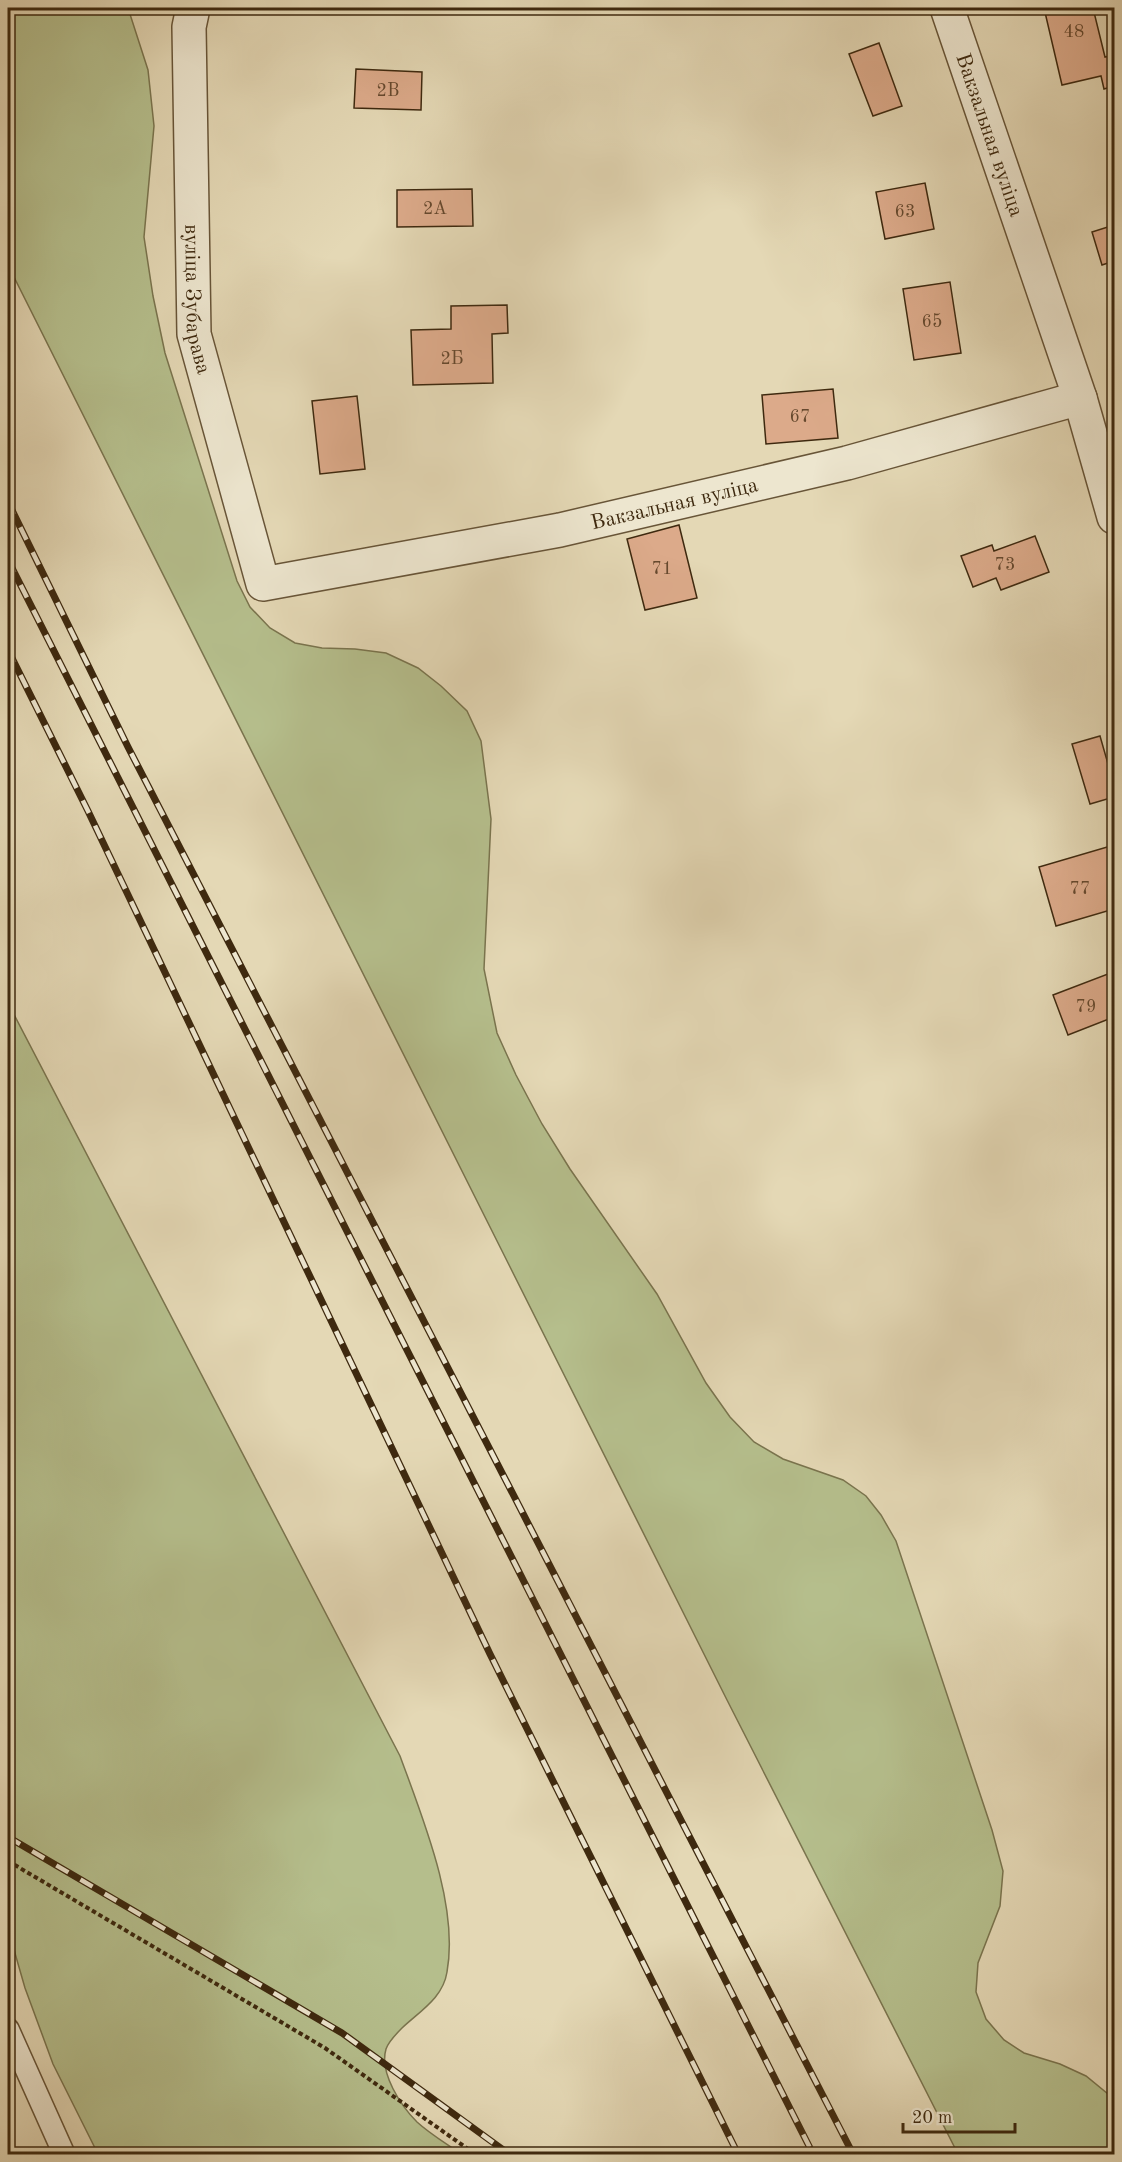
<svg xmlns="http://www.w3.org/2000/svg" width="1122" height="2162" font-family="'Old Standard TT',serif">
	<style>
		.green { fill: #b5be8c; stroke: #7a744e; stroke-width: 1.5 }
		.building { fill: #dcaa8a; stroke: #3e290f; stroke-width: 1.5 }
		.lines { fill: none; stroke-linecap: round; stroke-linejoin: round }
		.lane-casing { stroke: #685538; stroke-width: 24 }
		.street-casing { stroke: #685538; stroke-width: 36 }
		.path { stroke: #3e290f; stroke-width: 4; stroke-dasharray: 4.5 3; stroke-linecap: butt }
		.lane { stroke: #ede6cf; stroke-width: 21 }
		.street { stroke: #ede6cf; stroke-width: 33 }
		.rail-casing { stroke: #3e290f; stroke-width: 7 }
		.rail { stroke: #ede6cf; stroke-width: 4.5; stroke-dasharray: 14; stroke-linecap: butt }
		.labels { text-anchor: middle; stroke-width: 4.5; stroke-linejoin: round; paint-order: stroke }
		.number-label { font-size: 18px; fill: #66492e }
		.street-label { font-size: 21px; fill: #3e290f; stroke: #ede6cf }
	</style>
	<rect width="100%" height="100%" fill="#e4d8b5"/>
	<filter id="stains"><feTurbulence type="fractalNoise" baseFrequency=".00333" numOctaves="4"/><feColorMatrix values="0 0 0 0 .2 0 0 0 0 .09 0 0 0 0 .02 0 0 0 .5 -.17"/></filter>
	<radialGradient id="worn" r=".72"><stop offset=".6" stop-color="#630" stop-opacity="0"/><stop offset="1" stop-color="#630" stop-opacity=".3"/></radialGradient>
	<!-- green -->
	<path class="green" d="M8,8H128L148,70L154,126L144,237L153,296L165,353L237,581L250,607L270,628L295,643L322,648L355,649L386,653L418,668L441,686L467,711L481,741L491,819L484,969L497,1033L516,1075L542,1124L570,1169L657,1294L706,1383L730,1417L754,1442L783,1459L843,1480L866,1496L881,1515L896,1541L992,1830L1003,1871L1000,1906L978,1963L976,1992L986,2019L1004,2040L1024,2053L1060,2064L1086,2076L1108,2094L1114,2102V2154H958L727,1700L8,265Z
		M8,1003L400,1756C423,1819 459,1906 447,1972C443,1998 420,2011 402,2028C398,2032 388,2043 386,2049C379,2073 401,2106 417,2122C430,2134 447,2144 461,2154H98L53,2064L25,1988L8,1929Z"/>
	<!-- building -->
	<path class="building" d="M1044,8H1093L1105,57L1114,55V86L1104,89L1101,76L1062,85Z
		M879,43L902,106L873,116L849,54Z
		M356,69L422,72L421,110L354,108Z
		M925,183L934,229L885,239L876,192Z
		M472,189L473,226L397,227V190Z
		M1114,225V261L1102,265L1092,232Z
		M950,282L961,353L914,360L903,289Z
		M507,305L508,333L492,334L493,383L413,385L411,330L451,329V306Z
		M833,389L838,438L766,444L762,395Z
		M357,396L365,469L320,474L312,401Z
		M679,525L697,598L645,610L627,539Z
		M1035,536L1049,572L1001,590L996,578L973,587L961,556L992,545L994,551Z
		M1100,736L1114,785V797L1090,804L1072,744Z
		M1114,845V909L1056,926L1039,867Z
		M1113,972L1114,1017L1068,1035L1053,995Z"/>
	<g class="lines">
		<!-- lane casing -->
		<g class="lane-casing">
			<path id="lane" d="M8,2029L64,2154"/>
		</g>
		<!-- street casing -->
		<g class="street-casing">
			<g id="street">
				<path id="s1" d="M193,8L189,27L194,334L263,584L560,530L847,463L1080,398"/>
				<path id="s2" d="M947,8L1080,398L1114,517"/>
			</g>
		</g>
		<!-- path -->
		<path class="path" d="M8,1861L325,2048L475,2154"/>
		<!-- lane -->
		<use href="#lane" class="lane"/>
		<!-- street -->
		<use href="#street" class="street"/>
		<!-- rail casing -->
		<g class="rail-casing">
			<path id="rail" d="M8,502L128,747L853,2154
				M8,560L813,2154
				M8,650L88,811L490,1654L738,2154
				M8,1837L342,2033L509,2154"/>
		</g>
		<!-- rail -->
		<use href="#rail" class="rail"/>
	</g>
	<g class="labels">
		<!-- number labels -->
		<g class="number-label">
			<text x="1074" y="37">48</text>
			<text x="388" y="96">2В</text>
			<text x="435" y="214">2А</text>
			<text x="905" y="217">63</text>
			<text x="932" y="327">65</text>
			<text x="452" y="364">2Б</text>
			<text x="800" y="422">67</text>
			<text x="1005" y="570">73</text>
			<text x="662" y="574">71</text>
			<text x="1080" y="894">77</text>
			<text x="1086" y="1012">79</text>
		</g>
		<!-- street labels -->
		<g class="street-label">
			<text dy="7" stroke="none"><textPath href="#s2" startOffset="134">Вакзальная вуліца</textPath></text>
			<text dy="7" stroke="none"><textPath href="#s1" startOffset="292">вуліца Зубарава</textPath></text>
			<text dy="7" stroke="none"><textPath href="#s1" startOffset="1005">Вакзальная вуліца</textPath></text>
		</g>
	</g>
	<!-- margin -->
	<rect width="1122" height="2162" fill="none" stroke="#e4d8b5" stroke-width="30"/>
	<rect x="9" y="9" width="1104" height="2144" fill="none" stroke="#3e290f" stroke-width="3"/>
	<rect x="15" y="15" width="1092" height="2132" fill="none" stroke="#3e290f" stroke-width="1.5"/>
	<!-- scale -->
	<path d="M903 2123v9h112v-9" fill="none" stroke="#3e290f" stroke-width="3"/>
	<text x="912" y="2123" font-size="18" fill="#3e290f" stroke="#ede6cf" stroke-width="4.5" paint-order="stroke">20 m</text>
	<rect width="100%" height="100%" filter="url(#stains)"/>
	<rect width="100%" height="100%" fill="url(#worn)"/>
</svg>
